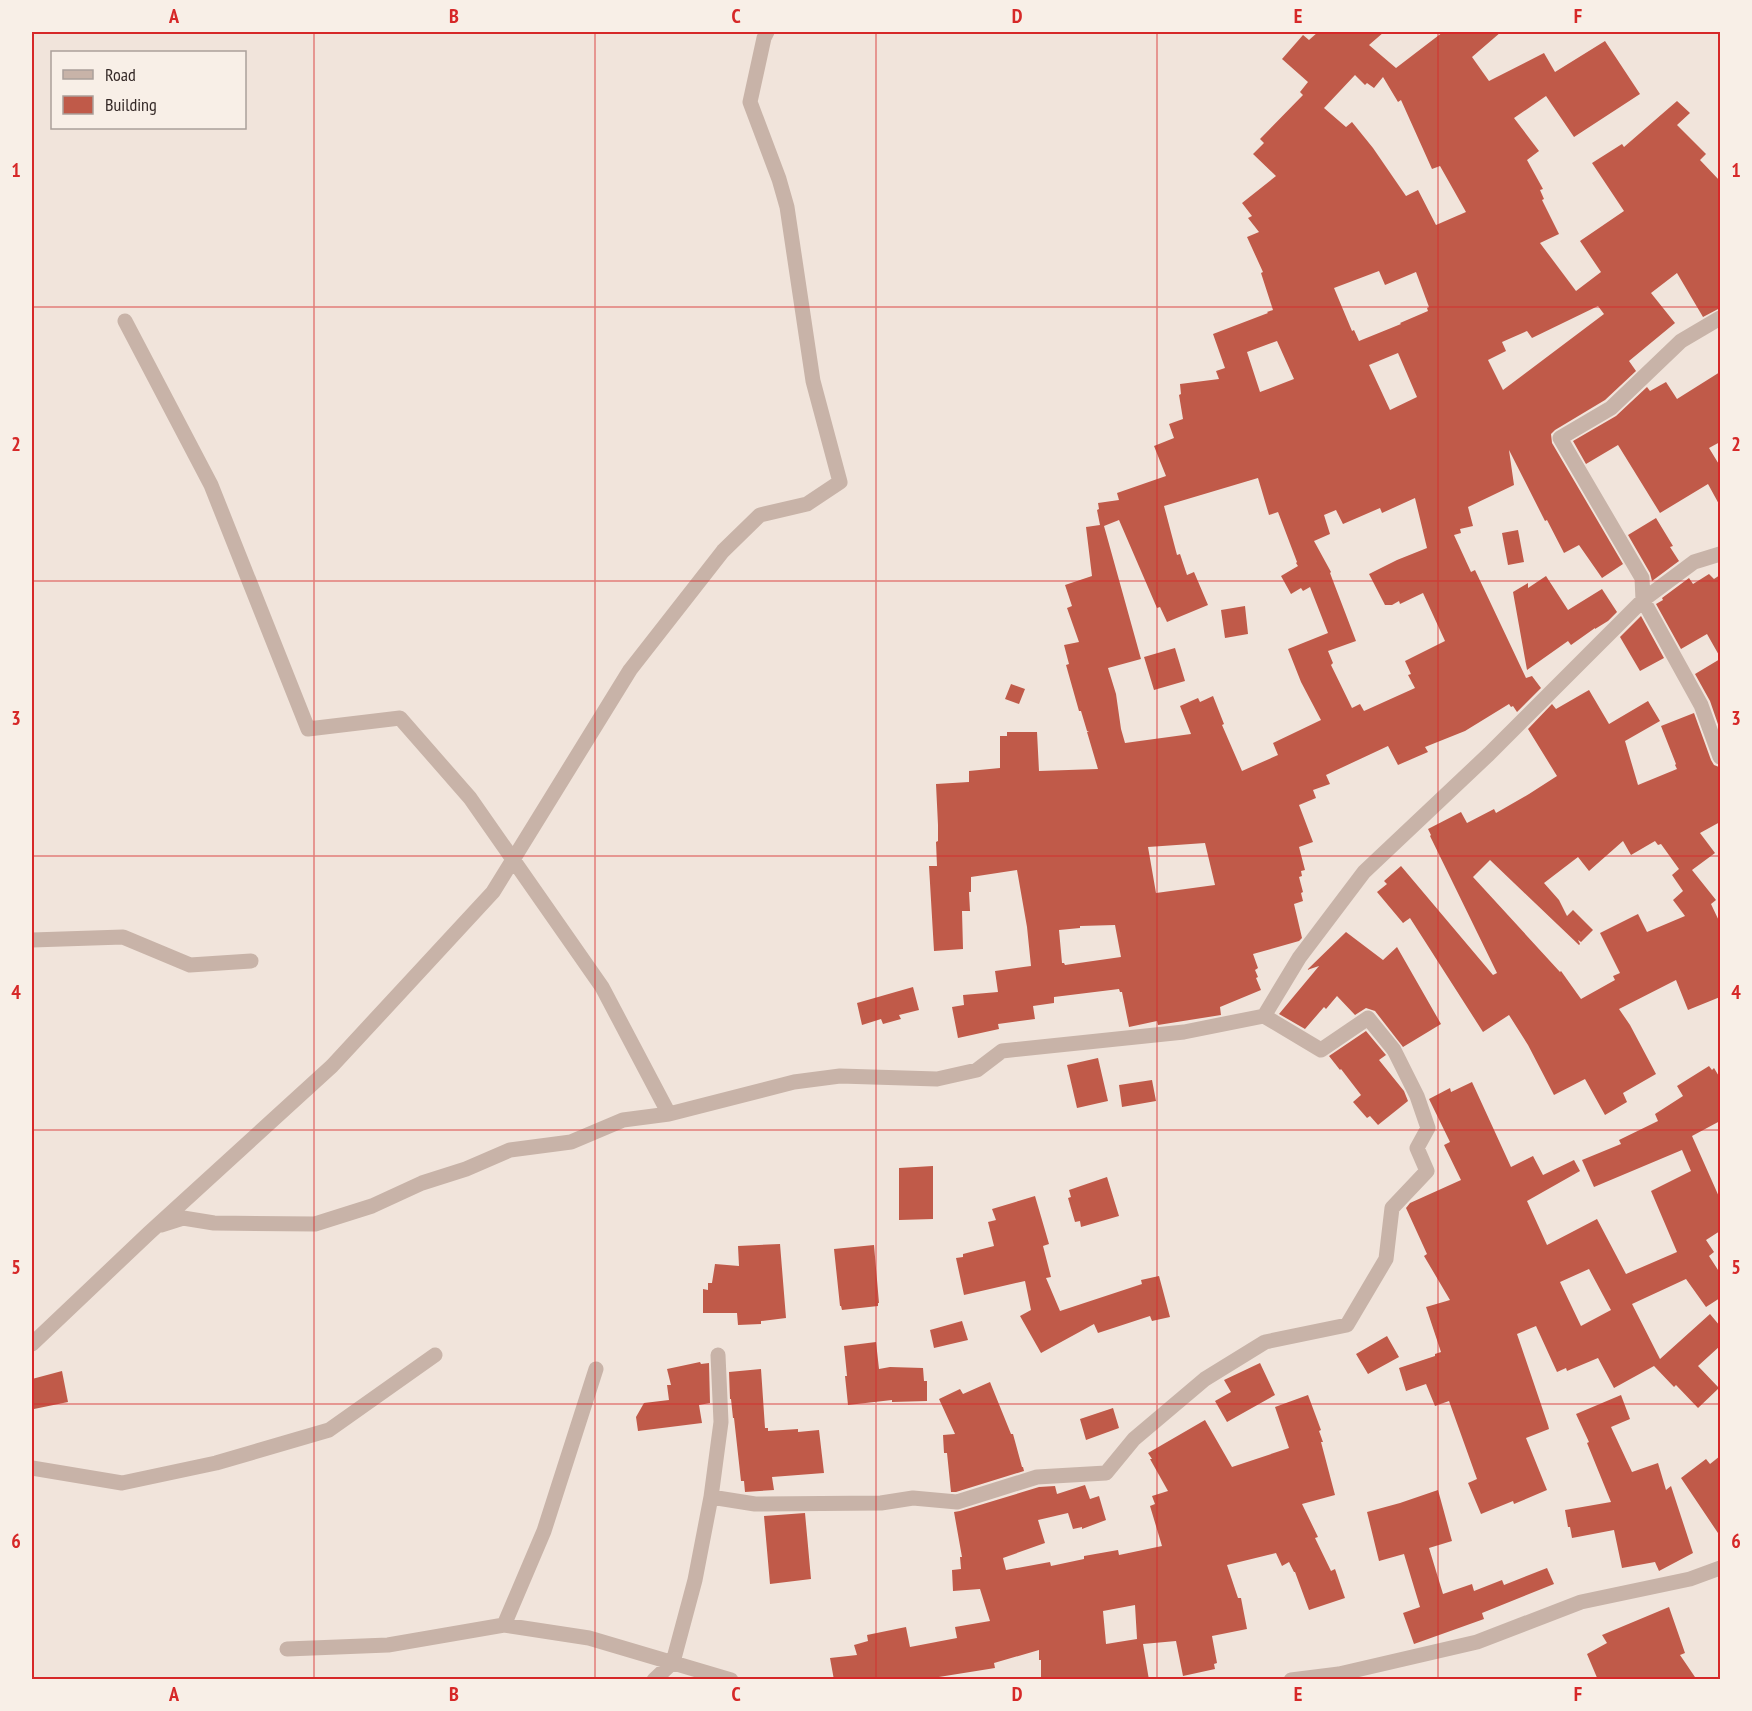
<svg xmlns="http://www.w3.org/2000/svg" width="1752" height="1711" font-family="'PT Sans Narrow',sans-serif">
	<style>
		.building { fill: #c05a49; fill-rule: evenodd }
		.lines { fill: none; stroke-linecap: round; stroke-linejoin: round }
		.minor { stroke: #c8b3a8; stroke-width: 15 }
		.grid { fill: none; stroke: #d62828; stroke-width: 1.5; stroke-opacity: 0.55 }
		.neatline { fill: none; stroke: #d62828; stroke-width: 2 }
		.grid-label { font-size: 20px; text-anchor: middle; font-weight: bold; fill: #d62828 }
	</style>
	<rect width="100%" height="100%" fill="#f1e4db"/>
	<!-- building -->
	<path class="building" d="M1318,32H1384L1369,45L1396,68L1443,32H1501L1472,57L1489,81L1544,53L1555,72L1605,41L1640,94L1574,137L1546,96L1514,118L1539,151L1527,160L1543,189L1540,190L1544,199L1542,200L1559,234L1540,243L1576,291L1601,272L1580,241L1624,211L1592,163L1622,144L1624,147L1677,101L1690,113L1677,125L1706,154L1700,160L1720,181V308L1703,317L1677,273L1651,293L1675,323L1629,361L1636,371L1605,400L1555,430L1551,434L1552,443L1623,564L1602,578L1579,545L1564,553L1547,520L1545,521L1509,450L1514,485L1468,507L1473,526L1460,529L1461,533L1454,535L1471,572L1475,570L1526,678L1532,676L1541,688L1517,712L1513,706L1511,707L1509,704L1465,731L1425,747L1428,752L1398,765L1388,746L1326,775L1330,784L1313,790L1316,798L1299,805L1313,842L1299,847L1305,870L1301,871L1302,876L1299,877L1303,892L1301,893L1303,901L1294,904L1302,938L1299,941L1253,954L1258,968L1255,970L1258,977L1256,978L1261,990L1220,1007L1221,1015L1158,1025L1157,1021L1129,1027L1122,992H1120L1119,989L1054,997V1003L1033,1006L1035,1019L998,1024L999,1029L958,1038L952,1007L964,1005L963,995L998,992L995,971L1031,966L1027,927L1017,870L971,877V892H969L970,911H962L963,949L934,951L929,866H937L936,842L938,841V825L936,784L969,782V771L1000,768V736H1007V732H1037L1039,771L1098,769L1087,732H1089L1087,731L1081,711H1079L1066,665L1069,664L1064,645L1079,642L1067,608L1072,606L1065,585L1092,576L1086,527L1100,525L1097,510L1099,509L1098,503L1119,500L1117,493L1166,476L1154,446L1174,438L1169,424L1183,419L1179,395L1181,394L1180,384L1219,379L1216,371L1225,368L1213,334L1268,313L1267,312L1273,310L1261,273L1263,272L1247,237L1259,232L1248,218L1252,216L1242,203L1276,176L1253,154L1264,143L1260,139L1303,95L1300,92L1308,82L1282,59L1303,35L1309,40ZM1355,75L1365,85L1367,83L1374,88L1383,77L1398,102L1401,100L1432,169L1440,166L1466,212L1436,225L1418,190L1406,196L1373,148L1352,122L1346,127L1324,108ZM1379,271L1385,285L1416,272L1429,307L1427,308L1428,311L1400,323L1401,324L1359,341L1354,330L1352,331L1334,288ZM1598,306L1604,314L1503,390L1488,360L1506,351L1502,342L1527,331L1532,338ZM1277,341L1294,379L1260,392L1247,352ZM1398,353L1417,397L1390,410L1369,365ZM1258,478L1269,515L1278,512L1297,562L1296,563L1298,566L1281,576L1291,594L1301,588L1303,591L1310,587L1328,633L1288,649L1301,682L1321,720L1273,743L1278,755L1242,771L1222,725L1224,724L1213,696L1200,702L1198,698L1180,706L1191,734L1125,743L1121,729L1116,694L1108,668L1141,659L1104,526L1119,520L1157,608L1160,607L1167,622L1208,605L1194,572L1187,575L1180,554L1177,555L1164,506ZM1415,498L1427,548L1397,560L1369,574L1385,605H1392L1399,601L1400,604L1423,593L1445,641L1405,661L1411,674L1408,675L1415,688L1364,711L1360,704L1352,708L1331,665L1333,663L1328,651L1356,641L1330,573L1331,572L1314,541L1330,534L1324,515L1336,510L1343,524L1380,508L1382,513ZM1205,843L1215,885L1156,893L1148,847ZM1115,925L1121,957L1065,965L1064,963H1062L1059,930L1080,928V926Z
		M1720,372V442L1709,448L1720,466V506L1708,484L1660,513L1618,445L1586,464L1573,441L1616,416L1647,387L1650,391L1666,382L1677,399Z
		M1656,518L1673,546L1670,547L1679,561L1652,581L1650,573L1628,535Z
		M1518,530L1524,562L1508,565L1502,533Z
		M1709,574L1714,579L1720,575V657L1707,634L1681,649L1656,604L1663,600L1662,598L1689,578L1693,584Z
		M1546,576L1568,610L1602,589L1617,612L1608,621L1595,629V628L1571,645L1568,641L1527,670L1513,592L1528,583V588Z
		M1245,606L1248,634L1225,638L1221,610Z
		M1641,616L1664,658L1640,671L1620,637Z
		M1175,648L1185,681L1154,690L1144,657Z
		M1720,659V730L1710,701L1695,674Z
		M1011,684L1025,689L1019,704L1005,699Z
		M1589,690L1609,724L1648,701L1660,721L1625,741L1638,785L1677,769L1675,765L1676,764L1661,726L1694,713L1711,760L1714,765L1719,767L1720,770V822L1700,833L1715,853L1692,870L1716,900L1711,904L1720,923V997L1688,1010L1676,980L1619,1009L1630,1025L1656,1074L1623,1093L1627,1102L1605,1115L1585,1079L1554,1095L1528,1045L1509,1015L1483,1032L1410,918L1403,923L1377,892L1387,884L1384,881L1401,866L1493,975L1497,973L1430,836L1431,835L1428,829L1461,812L1467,823L1494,809L1496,813L1529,794L1557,776L1528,729L1552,704L1556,709ZM1623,841L1631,855L1655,841L1658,845L1661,844L1679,869L1672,875L1683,891L1673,900L1685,916L1647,932L1638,914L1600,933L1620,973L1613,976L1615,980L1581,999L1561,971L1560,972L1473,877L1490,860L1579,945L1580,944L1578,940L1581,942L1593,930L1573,910L1567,916L1559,900L1544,883L1578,857L1589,871Z
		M1346,932L1383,960L1397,947L1441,1024L1403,1047L1375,1011L1366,1008L1355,1015L1337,996L1326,1009L1324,1007L1305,1029L1279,1014L1319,966L1307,970Z
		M913,987L919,1010L899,1015L901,1019L883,1024L881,1019L862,1025L857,1003Z
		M1366,1031L1386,1055L1379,1060L1404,1091L1408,1101L1378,1125L1370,1116L1367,1118L1353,1102L1361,1095L1341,1069L1340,1070L1329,1056Z
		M1098,1058L1108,1101L1077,1108L1067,1065Z
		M1709,1066L1712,1070L1714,1068L1720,1078V1121L1692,1136L1720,1199V1231L1706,1240L1714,1252L1709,1256L1720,1273V1298L1706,1307L1686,1279L1632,1304L1660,1359L1710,1314L1720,1326V1346L1698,1366L1719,1388L1698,1408L1676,1385L1674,1387L1654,1366L1614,1388L1598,1358L1567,1371L1566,1368L1557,1372L1536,1326L1517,1334L1548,1425L1549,1429L1526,1438L1547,1490L1514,1504L1513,1501L1481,1514L1468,1483L1477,1479L1449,1401L1435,1406L1426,1384L1406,1391L1399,1368L1435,1356V1354L1441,1352L1426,1307L1450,1300L1424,1256L1427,1254L1406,1208L1410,1203L1461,1180L1444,1145L1450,1142L1429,1099L1450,1088L1451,1092L1472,1082L1511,1167L1533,1156L1543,1175L1574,1160L1580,1171L1527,1201L1547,1245L1597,1219L1626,1274L1677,1252L1651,1191L1691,1171L1682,1150L1594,1187L1582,1160L1621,1144L1619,1140L1658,1121L1655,1114L1683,1096L1677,1086ZM1589,1269L1611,1310L1581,1326L1560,1282Z
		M1152,1080L1156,1101L1122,1107L1119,1085Z
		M933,1166V1219L899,1220V1168Z
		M1107,1177L1119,1216L1081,1227L1080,1221L1075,1222L1068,1198L1071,1197L1069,1190Z
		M1035,1196L1049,1244L1043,1246L1051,1277L1046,1278L1060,1311L1142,1284L1141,1280L1159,1276L1170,1317L1152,1321L1150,1316L1098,1333L1094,1324L1041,1353L1020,1316L1031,1310L1025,1281L964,1295L956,1258L963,1257V1254L994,1246L988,1222L996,1220L992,1209Z
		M780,1244L786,1318L761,1321V1324L738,1325L737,1313H703V1289L708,1290V1283H712L715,1264L739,1266L738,1246Z
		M874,1245L879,1303H878V1306L842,1310L841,1306H840L834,1249Z
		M962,1321L968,1340L934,1348L930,1330Z
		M1387,1336L1399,1357L1368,1374L1356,1354Z
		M876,1342L879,1369L890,1367L923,1368L924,1381H927V1401L892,1402V1400L848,1405L845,1376H847L844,1346Z
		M700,1362L701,1364L709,1363L710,1403L699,1405L702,1423L638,1431L636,1417L644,1403L669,1400L667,1385H671L667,1369Z
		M1260,1363L1275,1395L1227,1422L1215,1401L1231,1392L1224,1380Z
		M761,1369L765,1428H768V1431L798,1429V1432L819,1430L824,1473L772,1477L774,1490L745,1492L744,1481H741L734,1418H733L731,1399H730L729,1372Z
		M62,1371L68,1402L34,1409L32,1399V1379Z
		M990,1382L1011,1434H1013L1022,1467H1023L1024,1471L956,1492H951L947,1453H944L943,1435L955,1434L939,1399L960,1389L963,1394Z
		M1308,1395L1321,1430L1319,1431L1323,1442H1321L1335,1495L1302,1504L1318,1537L1315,1538L1331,1571L1335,1569L1345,1598L1309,1610L1295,1572H1294L1289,1562L1282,1566L1276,1553L1227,1565L1238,1598H1241L1247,1629L1212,1636L1217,1663L1214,1664L1215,1669L1183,1676L1176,1641L1143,1644L1149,1680H1041V1660H1039V1650L994,1663L995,1668L920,1680H834L830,1658L857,1655L854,1645L868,1641L867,1635L906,1627L910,1647L957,1638L955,1627L990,1621L980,1589L953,1591L952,1570L961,1569L960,1557H962L954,1512L960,1511L1039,1487L1055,1486L1057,1494L1085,1485L1090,1499L1099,1496L1106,1520L1082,1529V1527L1073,1529L1068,1513L1038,1520L1045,1543L1003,1558L1006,1570L1050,1562L1051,1566L1084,1559V1556L1118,1550L1119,1555L1162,1546L1150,1506L1155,1504L1152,1496L1168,1491L1150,1459H1152L1148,1453L1205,1420L1232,1467L1289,1448L1275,1407ZM1135,1605L1137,1639L1106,1644L1103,1611Z
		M1621,1395L1630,1419L1611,1427L1632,1472L1658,1463L1666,1490L1671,1486L1693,1553L1659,1571L1655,1562L1622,1568L1614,1530L1572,1538L1570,1527H1568L1565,1510L1611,1502L1587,1443L1589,1442L1576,1414Z
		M1113,1408L1119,1428L1086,1440L1080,1419Z
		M1720,1456V1536L1681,1478L1706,1459L1710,1464Z
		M1438,1490L1452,1541L1429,1548L1443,1594L1472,1584L1474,1591L1502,1580L1504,1585L1547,1568L1554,1584L1482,1613L1484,1619L1414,1644L1403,1613L1420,1607L1404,1554L1379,1561L1367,1512L1400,1503Z
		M805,1513L811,1579L770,1584L764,1516Z
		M1669,1607L1685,1653L1680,1655L1697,1680H1598L1587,1654L1607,1643L1602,1635Z"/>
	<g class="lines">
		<!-- minor -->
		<path class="minor" d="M1720,318L1681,341L1611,408L1560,438L1642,578L1643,600L1701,705L1720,757
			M125,321L211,485L308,729L400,718L470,798L602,987L669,1114L794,1082L840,1076L937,1079L977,1070L1002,1051L1184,1032L1264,1016
			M32,940L123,937L190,965L251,961
			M161,1225L183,1218L214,1223L315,1224L372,1206L422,1183L466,1169L510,1150L571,1142L623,1120L669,1114
			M32,1344L149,1233L332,1066L493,892L630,670L723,551L760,515L807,504L840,482L813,381L787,207L779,179L750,102L764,38L767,32
			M32,1468L122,1483L216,1463L329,1430L435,1355
			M711,1497L755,1504L881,1503L913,1498L957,1502L1037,1477L1106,1473L1134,1439L1205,1379L1265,1342L1347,1325L1386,1259L1392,1208L1427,1171L1417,1148L1428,1128L1417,1096L1394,1050L1368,1018L1321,1050L1264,1016L1299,958L1364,872L1489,754L1643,600L1694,562L1720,554
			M504,1625L544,1531L596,1369
			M287,1649L388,1645L504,1625L589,1638L731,1680
			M654,1680L673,1662L695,1580L711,1497L721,1422L718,1355
			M1291,1680L1339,1674L1477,1642L1581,1602L1690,1579L1720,1568"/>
	</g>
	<!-- grid -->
	<path class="grid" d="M314,32V1680M595,32V1680M876,32V1680M1157,32V1680M1438,32V1680M32,307H1720M32,581H1720M32,856H1720M32,1130H1720M32,1404H1720"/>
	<!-- border -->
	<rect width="1752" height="1711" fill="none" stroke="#f8efe7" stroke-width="66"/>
	<!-- legend -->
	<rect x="51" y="51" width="195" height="78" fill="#f8efe7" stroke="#aaa09b" stroke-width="1.5"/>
	<rect x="63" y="70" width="30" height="9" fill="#c8b3a8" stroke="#aaa09b" stroke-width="1.5"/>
	<text x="105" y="81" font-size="18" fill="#352a28">Road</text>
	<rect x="63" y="96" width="30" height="18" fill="#c05a49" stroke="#aaa09b" stroke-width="1.5"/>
	<text x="105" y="111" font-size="18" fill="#352a28">Building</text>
	<rect x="33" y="33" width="1686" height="1645" class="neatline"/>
	<g class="grid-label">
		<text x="174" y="23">A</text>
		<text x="454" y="23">B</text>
		<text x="736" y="23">C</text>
		<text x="1017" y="23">D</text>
		<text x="1298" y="23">E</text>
		<text x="1578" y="23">F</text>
		<text x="16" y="177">1</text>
		<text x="1736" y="177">1</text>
		<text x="16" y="451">2</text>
		<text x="1736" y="451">2</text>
		<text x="16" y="725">3</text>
		<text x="1736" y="725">3</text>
		<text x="16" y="999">4</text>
		<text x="1736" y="999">4</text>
		<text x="16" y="1274">5</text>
		<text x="1736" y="1274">5</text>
		<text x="16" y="1548">6</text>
		<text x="1736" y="1548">6</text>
		<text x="174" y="1701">A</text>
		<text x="454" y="1701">B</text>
		<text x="736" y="1701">C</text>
		<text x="1017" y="1701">D</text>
		<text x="1298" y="1701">E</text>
		<text x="1578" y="1701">F</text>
	</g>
</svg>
